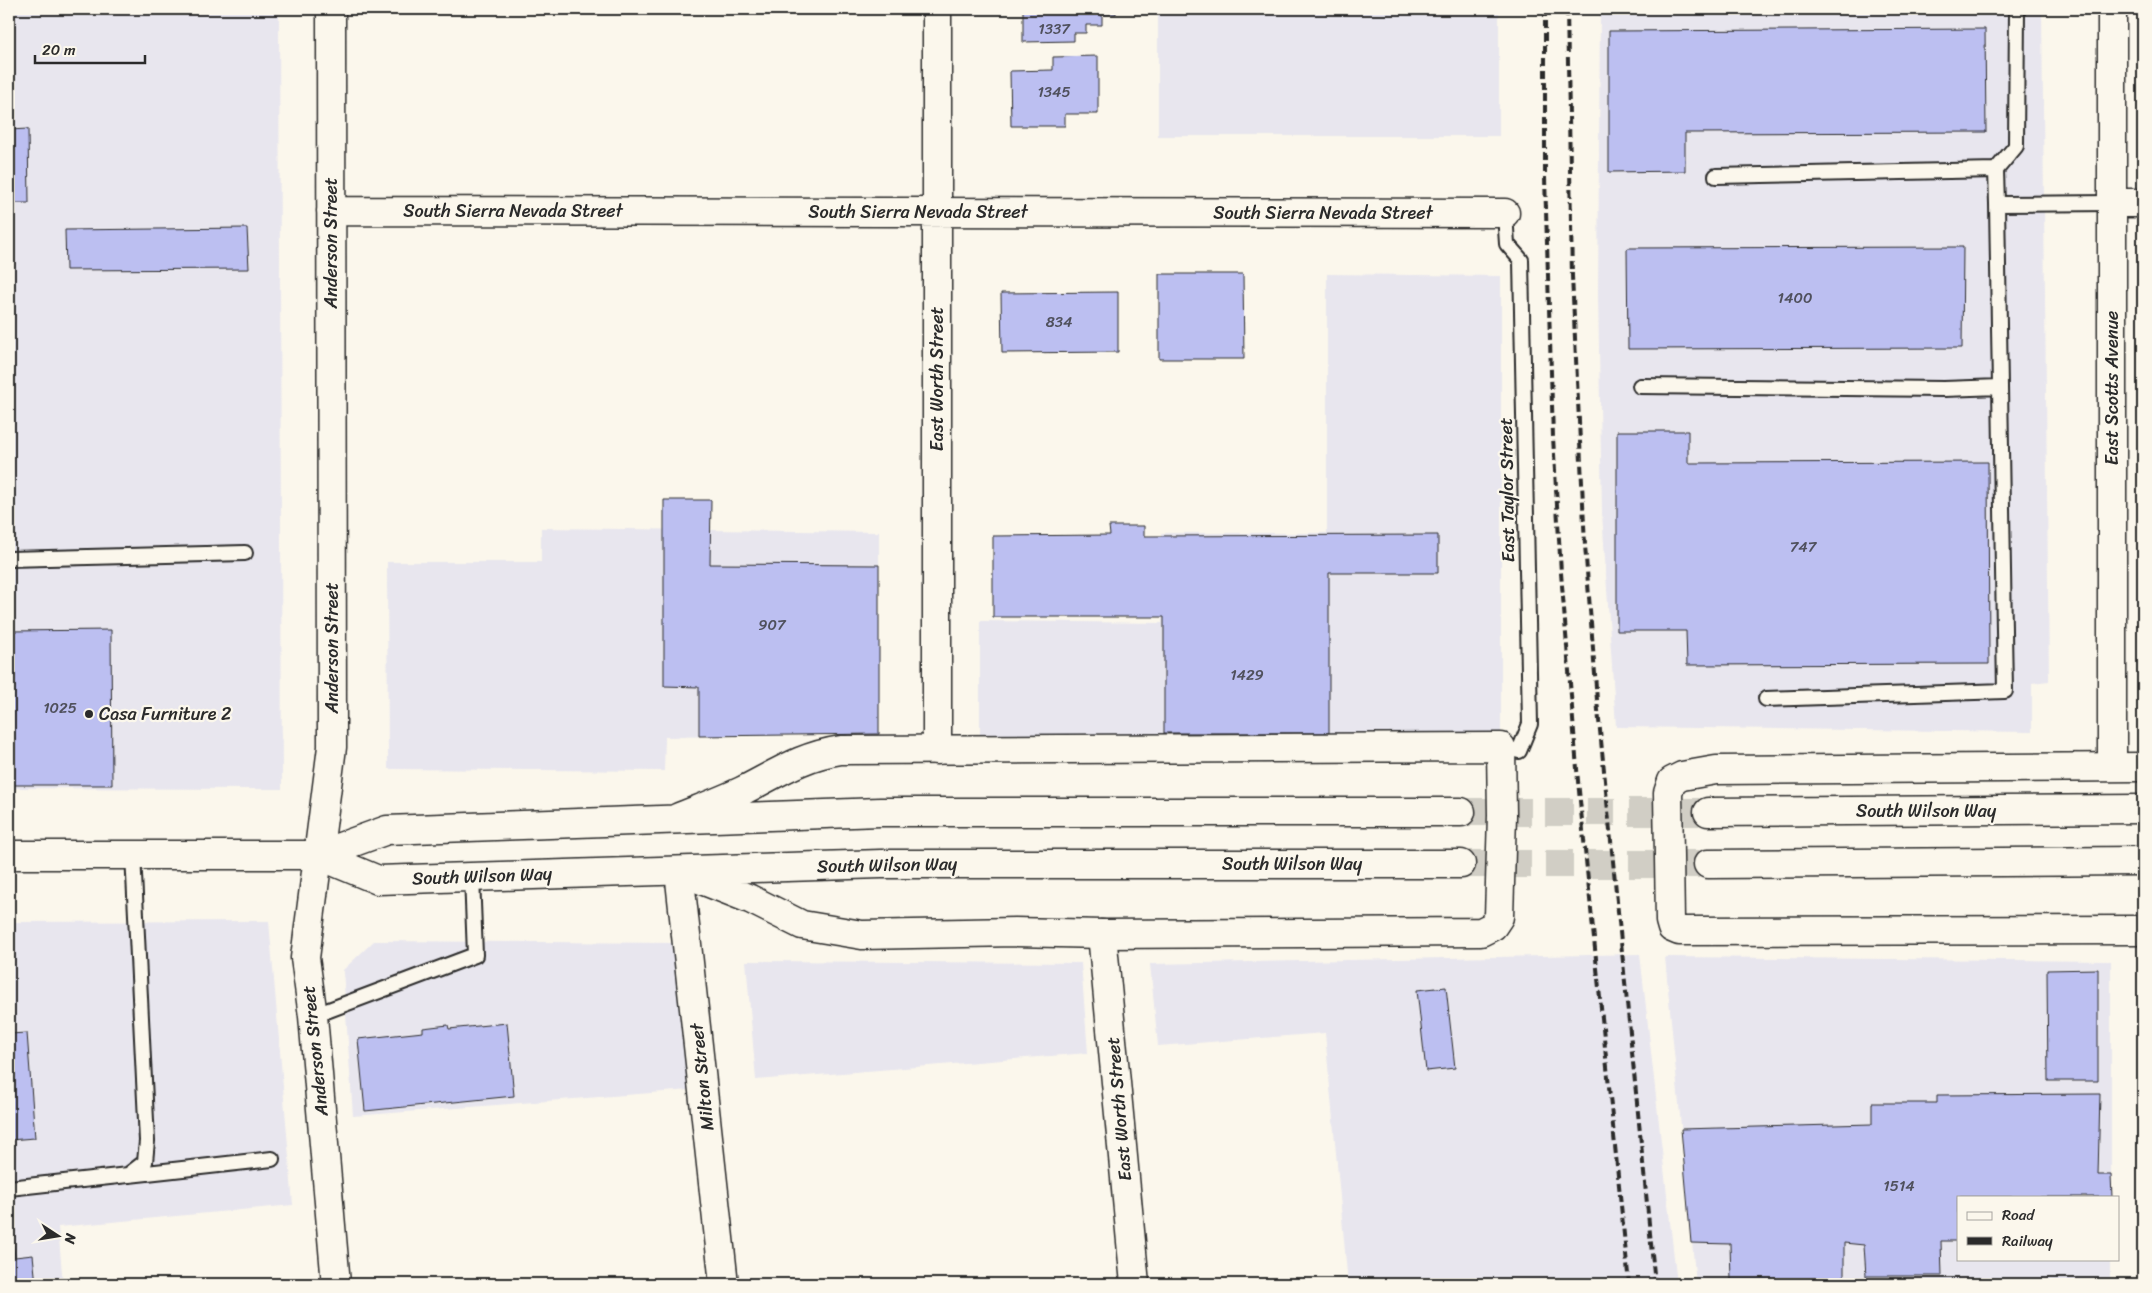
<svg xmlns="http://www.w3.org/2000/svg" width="2152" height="1293" font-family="Sriracha,sans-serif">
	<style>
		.built { fill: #e8e6ee }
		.building { fill: #bcbff1; stroke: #2b2b2b }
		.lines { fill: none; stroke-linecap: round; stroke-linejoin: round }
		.secondary-tunnel { stroke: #d1cec5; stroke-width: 28; stroke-dasharray: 28 14; stroke-linecap: butt }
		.service-casing { stroke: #2b2b2b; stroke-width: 18 }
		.minor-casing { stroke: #2b2b2b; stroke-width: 31 }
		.secondary-casing { stroke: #2b2b2b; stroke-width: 31 }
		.service { stroke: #fbf7ec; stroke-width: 14 }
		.minor { stroke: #fbf7ec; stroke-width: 28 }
		.secondary { stroke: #fbf7ec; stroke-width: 28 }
		.rail { stroke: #2b2b2b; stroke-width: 4; stroke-dasharray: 8 4; stroke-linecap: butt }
		.poi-dot { fill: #2b2b2b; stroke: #fbf7ec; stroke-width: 2 }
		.labels { text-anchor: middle; stroke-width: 4.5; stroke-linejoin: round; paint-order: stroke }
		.number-label { font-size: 15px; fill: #4f505c }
		.street-label { font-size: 18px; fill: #2b2b2b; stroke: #fbf7ec }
		.poi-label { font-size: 18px; fill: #2b2b2b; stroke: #fbf7ec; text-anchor: start }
	</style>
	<rect width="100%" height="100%" fill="#fbf7ec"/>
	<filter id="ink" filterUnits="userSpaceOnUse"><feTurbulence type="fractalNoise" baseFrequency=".02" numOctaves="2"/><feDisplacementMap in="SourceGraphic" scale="10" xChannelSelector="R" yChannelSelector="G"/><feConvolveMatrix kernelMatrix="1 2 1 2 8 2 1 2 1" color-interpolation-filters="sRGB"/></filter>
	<g filter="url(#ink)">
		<!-- built -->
		<path class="built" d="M9,9H279L282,789L9,788Z
			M1158,9H1499V136H1158Z
			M1600,9H2042L2049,681L2032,683V732L1616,727L1602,513L1598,295Z
			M1327,274L1501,276V735L980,734V621L1162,623L1161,533H1327Z
			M541,528L879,532V734L665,737L664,771L388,769L387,562H541Z
			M269,921L293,1205L58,1227L63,1284H9V922Z
			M374,941L678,943L690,1090L353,1116L343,970Z
			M1640,954L1677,1284H1348L1325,1033L1158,1046L1150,964Z
			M1665,957L2111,961V1197H1958V1259H2110V1284H1696Z
			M746,961L1081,963L1088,1053L756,1080Z"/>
		<!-- building -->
		<path class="building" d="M1023,9H1116V14H1102V25H1086V33H1074V41L1023,42Z
			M1985,29L1986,132L1685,133V171L1609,172V31Z
			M1098,56V114H1065V126H1011L1010,71L1053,70V57Z
			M28,129L29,203H9V130Z
			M247,228L249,269L66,270L65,230Z
			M1963,247L1962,348L1628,349L1627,248Z
			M1159,274H1243L1244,359H1159Z
			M1118,292V352L1002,353L1001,293Z
			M1617,431H1688V463L1988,462L1989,664L1687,665L1686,631H1617Z
			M664,500H711L710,564L879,565V734L699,736V687L664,686Z
			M1109,526H1144V536L1438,535V573H1329V733H1164V617H993V536L1110,535Z
			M111,630L112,785H9V631Z
			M2098,969V1081H2048L2047,970Z
			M1446,987L1455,1068L1426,1071L1417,990Z
			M507,1023L514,1096L365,1111L358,1039L423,1032V1028L448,1025L449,1029Z
			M27,1033L35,1138L9,1140V1034Z
			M2100,1094L2098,1175H2111L2112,1197H1958V1241H1941L1942,1276H1866L1864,1245L1844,1243V1279L1731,1280L1730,1244L1691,1243L1681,1129L1872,1124V1103H1937V1095Z
			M13,1240L15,1257L33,1255L36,1284H9V1241Z"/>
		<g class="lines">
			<!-- secondary-tunnel -->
			<path class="secondary-tunnel" d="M1461,812H1708
				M1461,864H1708"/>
			<!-- service casing -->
			<g class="service-casing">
				<path id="service" d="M1996,170L2016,146L2017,9
					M1716,176L1996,170L1997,204
					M1640,386L1944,389L2000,387
					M9,559L245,553
					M1766,699L2005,691L1997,204L2113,203
					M1501,747L1519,751L1530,724L1521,260L1507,244L1505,213
					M313,1016L475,955L472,876
					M129,1175L272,1159
					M9,1188L128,1175L145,1162L147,1141L133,854"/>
			</g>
			<!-- minor casing -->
			<g class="minor-casing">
				<path id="minor" d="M331,9L332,747L305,958L313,1016L336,1284
					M2113,203H2143
					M331,211L1505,213
					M937,750V9
					M2112,766V9
					M679,871L724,1284
					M1102,934L1135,1284"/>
			</g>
			<!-- secondary casing -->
			<g class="secondary-casing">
				<path id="secondary" d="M2143,767L1716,770L1682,776L1672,781L1668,793L1670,921L1672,928L1679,931L2143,930
					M1708,812L2143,809
					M677,818C699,809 721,801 742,791C776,774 801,756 841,750L1501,747L1502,815L1499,917L1493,926L1481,932L1102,934L1015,932L862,935L802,925L750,899L679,871
					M9,855H318L387,830L880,812H1461
					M318,855L378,880L881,864H1461
					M1708,864L2143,861"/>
			</g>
			<!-- service -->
			<use href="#service" class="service"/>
			<!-- minor -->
			<use href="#minor" class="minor"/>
			<!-- secondary -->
			<use href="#secondary" class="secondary"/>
			<!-- rail -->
			<path class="rail" d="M1545,9V178L1553,437L1561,573L1578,781L1629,1284
				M1567,9L1572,276L1585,545L1597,700L1655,1284"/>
		</g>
	</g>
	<!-- markers -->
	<circle class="poi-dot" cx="89" cy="714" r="5"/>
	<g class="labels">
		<!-- number labels -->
		<g class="number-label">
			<text x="1054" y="34">1337</text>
			<text x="1054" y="97">1345</text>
			<text x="1795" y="303">1400</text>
			<text x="1059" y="327">834</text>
			<text x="1803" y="552">747</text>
			<text x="772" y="630">907</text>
			<text x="1247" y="680">1429</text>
			<text x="60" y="713">1025</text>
			<text x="1899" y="1191">1514</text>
		</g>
		<!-- street labels -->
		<g class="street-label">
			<text x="513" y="217">South Sierra Nevada Street</text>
			<text x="918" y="218">South Sierra Nevada Street</text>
			<text x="1323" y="219">South Sierra Nevada Street</text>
			<text transform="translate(331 243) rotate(-90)" y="6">Anderson Street</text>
			<text transform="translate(937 379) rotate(-90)" y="6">East Worth Street</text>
			<text transform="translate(2112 388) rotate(-90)" y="6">East Scotts Avenue</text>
			<text transform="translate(1507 490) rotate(-91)" y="6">East Taylor Street</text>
			<text transform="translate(332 648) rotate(-90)" y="6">Anderson Street</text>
			<text x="1926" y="817">South Wilson Way</text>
			<text x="1292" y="870">South Wilson Way</text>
			<text transform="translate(887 865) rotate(-1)" y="6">South Wilson Way</text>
			<text transform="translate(482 876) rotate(-2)" y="6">South Wilson Way</text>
			<text transform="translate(315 1051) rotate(-96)" y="6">Anderson Street</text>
			<text transform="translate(702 1077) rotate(-96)" y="6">Milton Street</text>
			<text transform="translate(1119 1109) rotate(-95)" y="6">East Worth Street</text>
		</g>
		<!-- poi labels -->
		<g class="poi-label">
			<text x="99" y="720">Casa Furniture 2</text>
		</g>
	</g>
	<!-- margin -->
	<rect width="2152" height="1293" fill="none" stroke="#fbf7ec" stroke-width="30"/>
	<rect x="15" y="15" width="2122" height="1263" fill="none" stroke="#2b2b2b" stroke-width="2" filter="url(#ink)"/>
	<!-- legend -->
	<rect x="1957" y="1196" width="162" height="65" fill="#fbf7ec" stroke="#a8a59f"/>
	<rect x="1967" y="1212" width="25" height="8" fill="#fbf7ec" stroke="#a8a59f"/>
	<text x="2002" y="1220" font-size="15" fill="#2b2b2b">Road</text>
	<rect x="1967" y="1237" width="25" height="8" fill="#2b2b2b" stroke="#a8a59f"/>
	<text x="2002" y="1246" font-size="15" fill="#2b2b2b">Railway</text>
	<!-- north arrow -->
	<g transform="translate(58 1236) rotate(102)" stroke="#fbf7ec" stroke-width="4" paint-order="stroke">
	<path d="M0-4L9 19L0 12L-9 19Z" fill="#2b2b2b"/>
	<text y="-8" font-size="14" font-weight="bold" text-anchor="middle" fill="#2b2b2b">N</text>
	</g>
	<!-- scale -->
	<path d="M35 55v8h110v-8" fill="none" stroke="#2b2b2b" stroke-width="2.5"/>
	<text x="42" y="55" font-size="15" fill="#2b2b2b" stroke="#fbf7ec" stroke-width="4" paint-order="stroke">20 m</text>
</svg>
